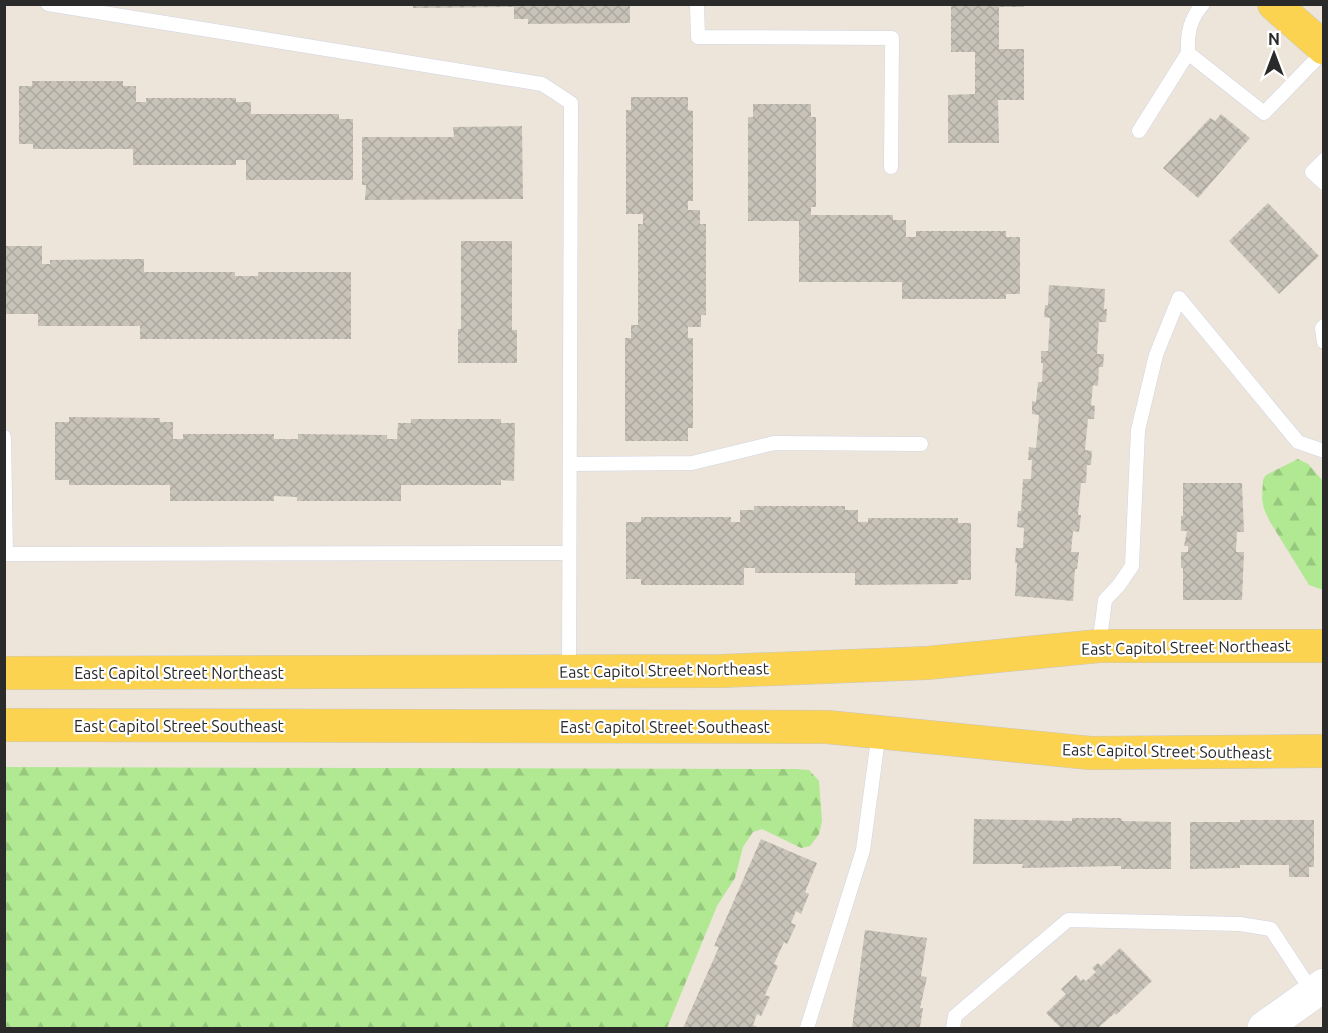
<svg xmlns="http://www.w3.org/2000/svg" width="1328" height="1033" font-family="Ubuntu,sans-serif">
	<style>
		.forest { fill: url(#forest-firs) }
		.building { fill: url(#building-cross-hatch) }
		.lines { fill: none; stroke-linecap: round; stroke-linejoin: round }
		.lane-casing { stroke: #d0d4e4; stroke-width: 15 }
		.secondary-casing { stroke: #d0d4e4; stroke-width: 34 }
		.primary-casing { stroke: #c8c8c8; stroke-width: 34 }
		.lane { stroke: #fff; stroke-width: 14 }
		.secondary { stroke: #fff; stroke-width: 33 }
		.primary { stroke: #fcd350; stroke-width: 33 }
		.labels { text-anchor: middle; stroke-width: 4.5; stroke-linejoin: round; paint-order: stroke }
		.street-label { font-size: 16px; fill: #2a2a2a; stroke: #fff }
	</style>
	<defs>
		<pattern id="forest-firs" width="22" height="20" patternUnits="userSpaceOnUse" patternTransform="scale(1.5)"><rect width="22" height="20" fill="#b0e992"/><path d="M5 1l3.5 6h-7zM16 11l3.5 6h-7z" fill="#98c87e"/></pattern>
		<pattern id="building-cross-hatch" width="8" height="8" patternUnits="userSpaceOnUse" patternTransform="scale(1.5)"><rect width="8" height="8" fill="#c8c3b9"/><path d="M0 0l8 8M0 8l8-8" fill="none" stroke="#aca89f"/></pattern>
	</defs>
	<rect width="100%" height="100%" fill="#ede5da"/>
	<!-- forest -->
	<path class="forest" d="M1298,459L1308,464L1323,481V590L1309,585L1269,520L1264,509L1262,499L1263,480L1266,475Z
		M5,767L796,769L809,770L819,781L822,821L819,834L810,846L801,848L762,829L753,832L743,847L735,878L717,906L667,1028H5Z"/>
	<!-- building -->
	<path class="building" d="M413,4H630V23L528,24V19H514V7L413,8Z
		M951,4H1024V7H999V49H1024V100H998L999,143H948V95L975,94V52H951Z
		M32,81H123V86H136V102H146V98H236V102H251V114H339V119H353V180H246V160H236V165H133V149H33V144H19V86H32Z
		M631,97H688V110L693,111V201H688V210H700V224H706V315H701V327H688V338H693V428H688V441H625V338H631V325H638V224H643V214H626V110H631Z
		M753,104H811V117H816V207H811V215H893V220H906V237H916V231H1006V237H1020V294H1006V299H902V282H799V221H748V117H753Z
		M1221,114L1250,138L1198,198L1163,168L1210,118L1215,121Z
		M522,126L523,199L365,200L366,185H362V137H454L453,127Z
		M1268,203L1319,256L1279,294L1229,241Z
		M461,241H512V330H517V363H458V329H461Z
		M4,246H42V264H50V260L144,259V272H235V276H258V272H351V339H140V326H38V314H4Z
		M1049,285L1105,289L1104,309H1107L1106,322H1099L1097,354H1104L1103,367H1099L1098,386L1093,385L1091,405L1095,406L1094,419H1088L1085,450L1092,451L1091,465H1087L1086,483H1081L1078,515H1081L1079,532L1073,531L1071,552H1079L1077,569H1075L1073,601L1015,596L1017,563H1015L1016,548H1023L1024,528L1017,527L1018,511H1021L1023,479H1031L1032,460H1028L1029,447L1036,448L1039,415L1032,414V401L1036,402L1038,382H1042L1043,363H1041V351H1048L1050,318L1044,317L1045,305H1048Z
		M69,417L160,418V422H173V439H183V434H274V439H298V434L387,435V439H397L398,423H411V419H501V423H515L514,481L501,480V485H401V501H297V497L274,496V501H170V485H69V480H55V422H69Z
		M1183,483H1242L1244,532H1237L1236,552H1244L1242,600H1183V568H1181V552H1188V546H1184L1187,531H1181V516H1183Z
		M754,506H845V510H858V522H868V518H958V523H971V580H958V584L855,585V573H755V568H744V585H641V579H626V522H641V517H731V522H740V510H754Z
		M1072,818H1121L1122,821L1171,822V869H1121V866L1022,868L1023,864H973L974,819L1072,821Z
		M1240,820H1314V867H1309V877H1289V865H1240V868L1190,869V822H1240Z
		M761,839L817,863L805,892L809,894L801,914L796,911L791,923L796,925L787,944L784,942L774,964L778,966L765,995L770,997L761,1016L757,1014L753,1025L757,1027L756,1028H683L719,947L714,946Z
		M865,930L927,938L921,976L927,977L920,1008H923L920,1027L852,1028Z
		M1120,948L1152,981L1116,1015L1115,1013L1098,1028H1061L1046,1013L1066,994L1061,989L1076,975L1081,981L1083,979L1086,981L1096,972L1092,968L1098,963L1101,966Z"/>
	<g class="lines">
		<!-- lane casing -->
		<g class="lane-casing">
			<path id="lane" d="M48,4L542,84L571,103L569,672
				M697,4L698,37L892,38L891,167
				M1203,4C1190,19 1187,33 1188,53L1264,113L1324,51
				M1139,131L1188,53
				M1324,160L1312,172L1324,183
				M1324,326L1322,328L1324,342
				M4,437L6,554
				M570,464L692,463L774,443L921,444
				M4,554L569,553
				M1099,646L1105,600L1119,585L1132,566L1138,430L1156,355L1179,298L1298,442L1324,451
				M807,1028L863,850L879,732
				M953,1028L955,1016L1068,920L1240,924L1271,929L1313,993"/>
		</g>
		<!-- secondary casing -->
		<g class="secondary-casing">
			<path id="secondary" d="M1264,1028L1324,985"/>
		</g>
		<!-- primary casing -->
		<g class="primary-casing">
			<path id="primary" d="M1274,4L1324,48
				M4,673L722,671L927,663L1099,646H1324
				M4,725L827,727L1090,753L1324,751"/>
		</g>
		<!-- lane -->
		<use href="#lane" class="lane"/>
		<!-- secondary -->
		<use href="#secondary" class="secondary"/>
		<!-- primary -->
		<use href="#primary" class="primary"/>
	</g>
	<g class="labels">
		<!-- street labels -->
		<g class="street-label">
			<text transform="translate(1186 647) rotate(-1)" y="6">East Capitol Street Northeast</text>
			<text transform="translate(664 670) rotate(-1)" y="6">East Capitol Street Northeast</text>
			<text x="179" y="679">East Capitol Street Northeast</text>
			<text x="179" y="732">East Capitol Street Southeast</text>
			<text x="665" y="733">East Capitol Street Southeast</text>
			<text transform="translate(1167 751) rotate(1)" y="6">East Capitol Street Southeast</text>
		</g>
	</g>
	<!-- border -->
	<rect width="1328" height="1033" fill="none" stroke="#2a2a2a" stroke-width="12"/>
	<!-- north arrow -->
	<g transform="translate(1274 54)" stroke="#ffffff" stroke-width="4.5" paint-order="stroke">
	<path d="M0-4.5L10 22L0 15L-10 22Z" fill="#2a2a2a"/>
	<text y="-9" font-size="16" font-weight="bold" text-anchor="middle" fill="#2a2a2a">N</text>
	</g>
</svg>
